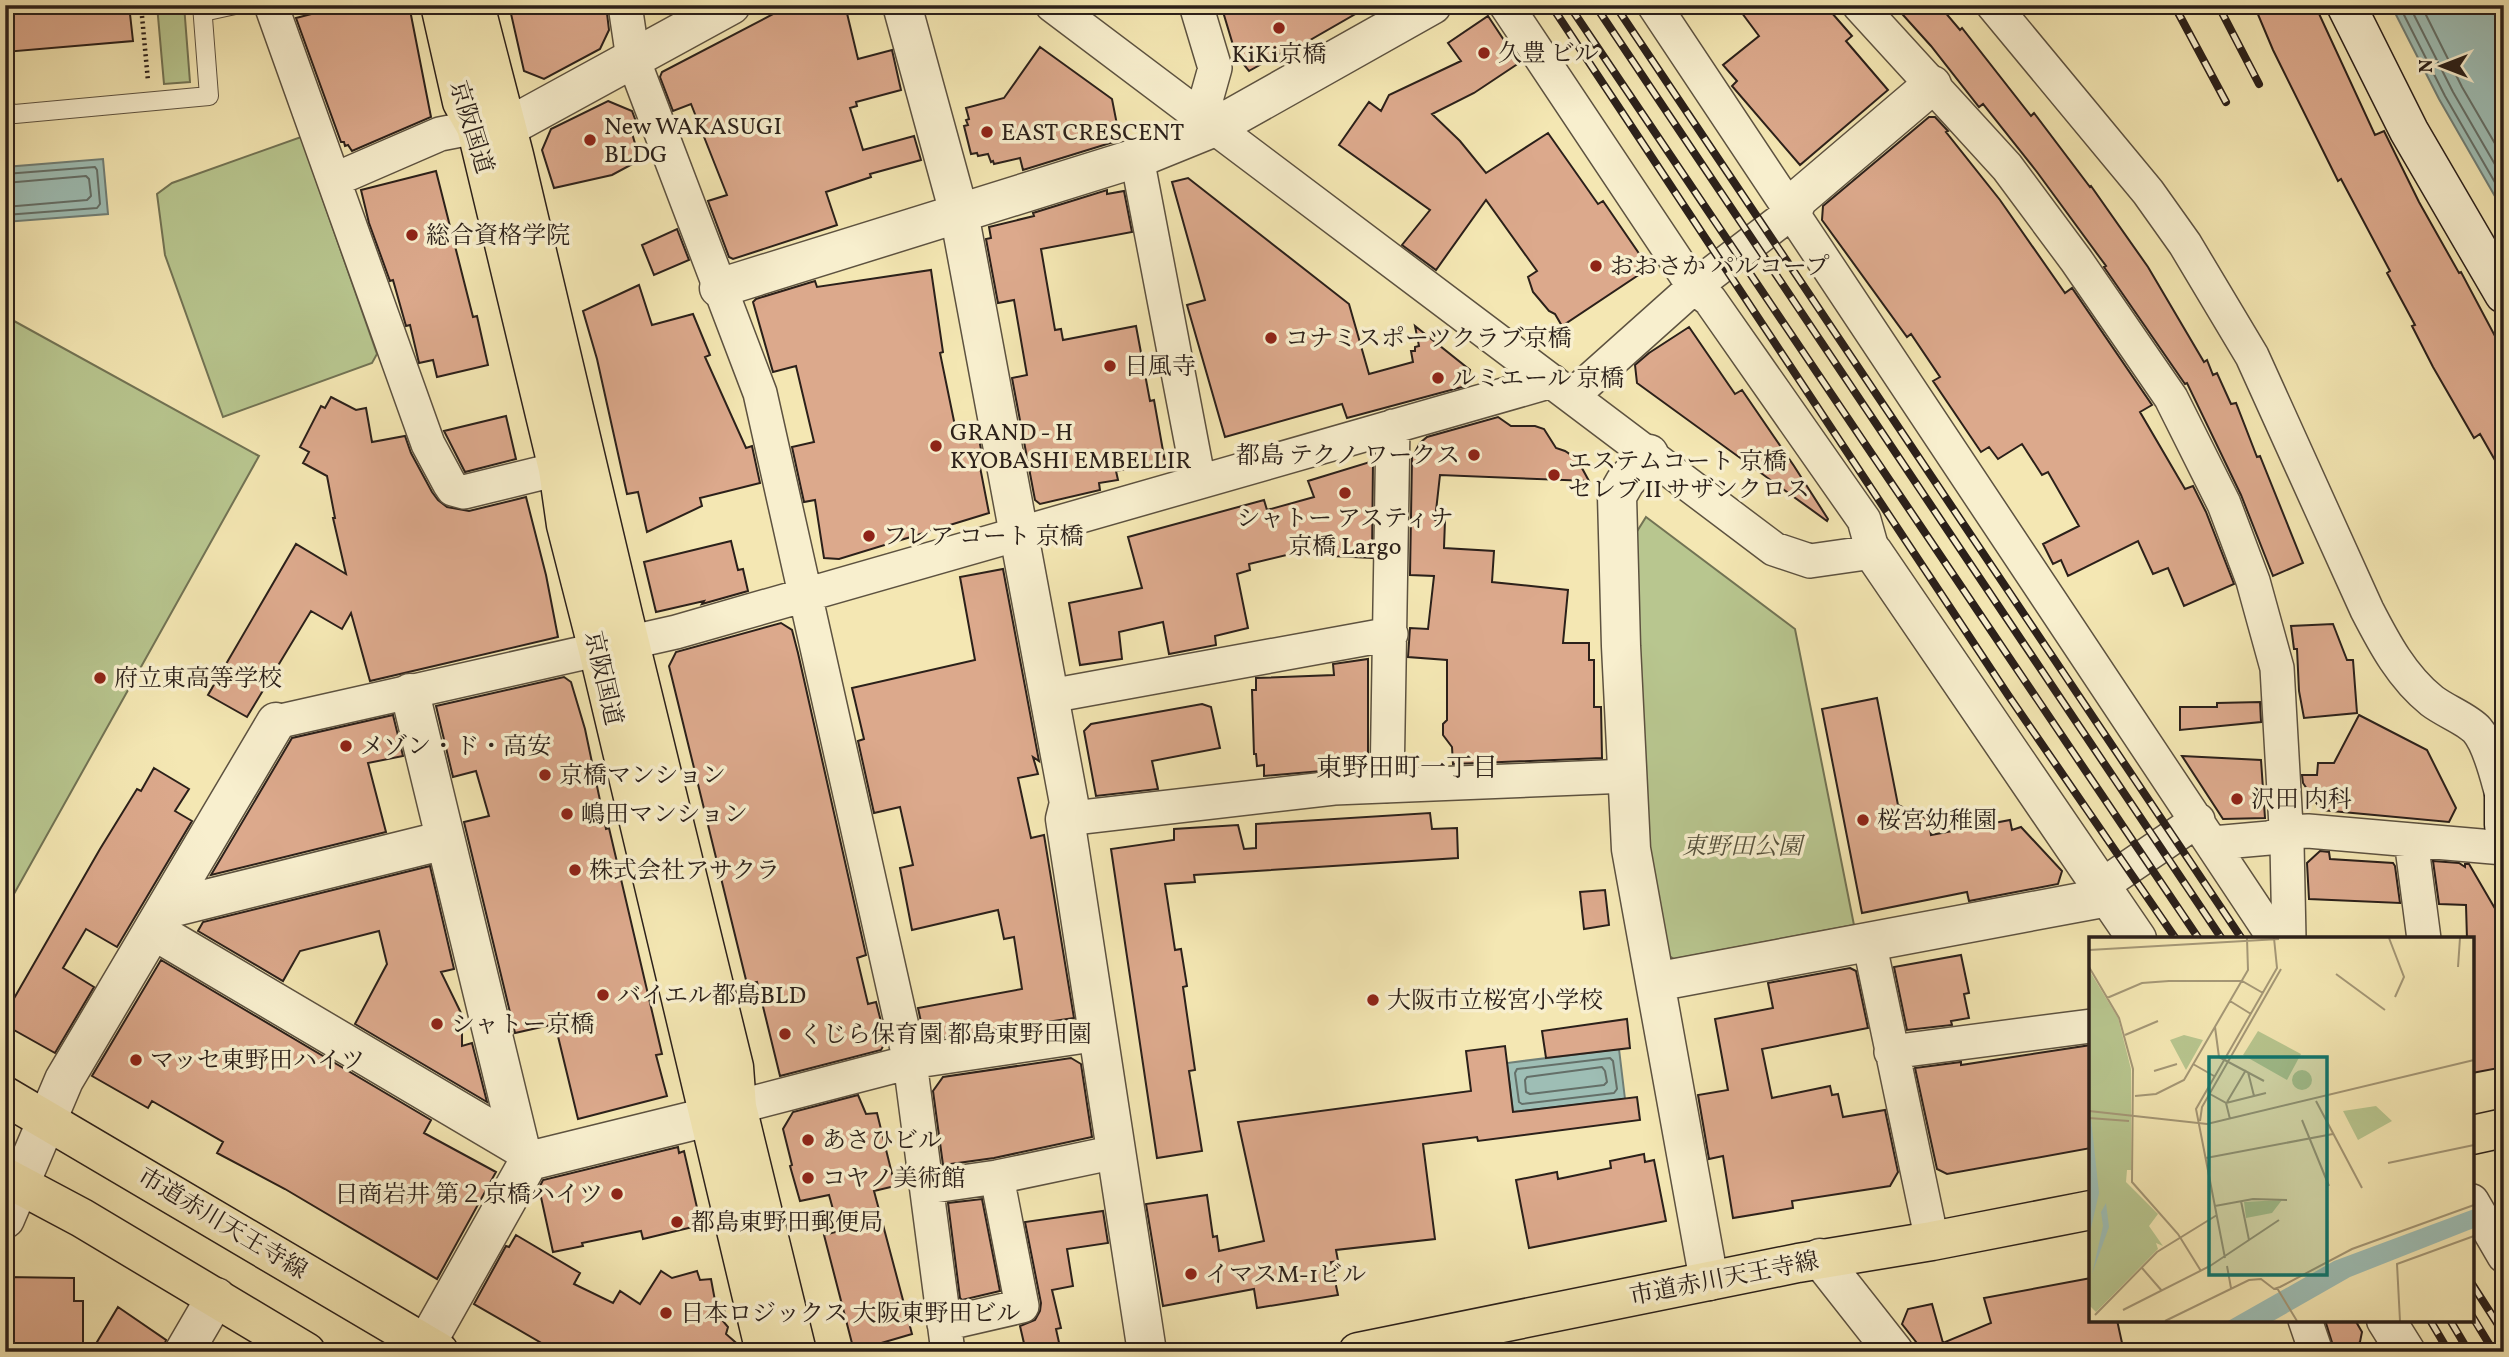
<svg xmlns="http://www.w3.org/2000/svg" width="2509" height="1357" font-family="Vollkorn,'Noto Serif JP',serif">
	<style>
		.green { fill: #b8c68f; stroke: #727354; stroke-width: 2 }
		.water { fill: #9ebeb5; stroke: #707f77; stroke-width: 2 }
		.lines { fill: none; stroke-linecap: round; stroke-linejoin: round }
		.shore { stroke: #646f68; stroke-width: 2 }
		.building { fill: #dca98c; stroke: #2b201a; stroke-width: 2 }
		.service-casing { stroke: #5d5240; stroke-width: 20 }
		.minor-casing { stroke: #5d5240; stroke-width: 36 }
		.tertiary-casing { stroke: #5d5240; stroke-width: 41 }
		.secondary-casing { stroke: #2b201a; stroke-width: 41 }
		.primary-casing { stroke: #2b201a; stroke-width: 41 }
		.trunk-casing { stroke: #2b201a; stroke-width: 41 }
		.path { stroke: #2b201a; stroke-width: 4.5; stroke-dasharray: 2 3.5; stroke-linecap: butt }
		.service { stroke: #f8efce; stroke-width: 18 }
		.minor { stroke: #f8efce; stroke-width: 33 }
		.tertiary { stroke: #f8efce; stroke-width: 38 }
		.secondary { stroke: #f8efce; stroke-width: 38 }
		.primary { stroke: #f4e7b3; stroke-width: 38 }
		.trunk { stroke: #f4e7b3; stroke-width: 38 }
		.rail-casing { stroke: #2b201a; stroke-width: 8 }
		.rail { stroke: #f8efce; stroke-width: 5; stroke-dasharray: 16; stroke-linecap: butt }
		.poi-dot { fill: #8f2418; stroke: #f8efce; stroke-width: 2.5 }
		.labels { text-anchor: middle; stroke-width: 7; stroke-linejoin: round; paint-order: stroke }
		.poi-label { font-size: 24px; fill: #2b201a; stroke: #f8efce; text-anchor: start }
		.street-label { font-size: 24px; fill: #2b201a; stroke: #f8efce }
		.park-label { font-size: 24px; font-style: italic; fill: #55523d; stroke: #f8efce }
		.neighbourhood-label { font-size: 26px; fill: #2b201a; stroke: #f8efce }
		.inset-road { fill: none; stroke: #a49776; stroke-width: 2 }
		.view { fill: #0f766e; fill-opacity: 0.15; stroke: #0f766e; stroke-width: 3.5 }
		.inset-edge { fill: none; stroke: #2b201a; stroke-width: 3.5 }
	</style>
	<rect width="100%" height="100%" fill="#f4e7b3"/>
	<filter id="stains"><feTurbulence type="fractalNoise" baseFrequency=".00286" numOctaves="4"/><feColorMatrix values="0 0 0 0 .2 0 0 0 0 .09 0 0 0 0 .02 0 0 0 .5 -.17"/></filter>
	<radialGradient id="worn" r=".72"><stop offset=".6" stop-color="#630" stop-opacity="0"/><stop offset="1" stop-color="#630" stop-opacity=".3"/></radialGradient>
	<!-- green -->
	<path class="green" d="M157,5H184L190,82L164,84Z
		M301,137L377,354L372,363L223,417L165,255L157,194L172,183Z
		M5,316L259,456L5,910Z
		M1646,517L1795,629L1854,925L1674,959L1663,952L1647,854L1631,541Z"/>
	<!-- water -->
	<path class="water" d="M2391,5H2504V212L2439,99Z
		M103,159L108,214L5,222V167Z
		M1619,1049L1625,1099L1513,1112L1507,1063Z"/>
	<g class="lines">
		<!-- shore -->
		<path class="shore" d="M2399,5L2445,96L2504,198
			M2409,5L2453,92L2504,180
			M2421,5L2462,87L2504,159
			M5,174L95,167L97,170L100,204L97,208L5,215
			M5,183L86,176L89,179L91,196L87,200L5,207
			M1610,1058L1613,1061L1617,1089L1614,1093L1522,1104L1519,1102L1515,1073L1517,1069Z
			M1602,1067L1605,1071L1607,1082L1604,1085L1530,1094L1526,1092L1525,1080L1527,1077Z"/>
	</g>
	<!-- building -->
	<path class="building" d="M5,5H129L133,41L5,52Z
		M346,5H400L401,12L410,10L431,117L352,151L348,145L345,146L344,142H341L296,18Z
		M509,5H606L609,30L600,49L544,79L524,71Z
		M778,5H845L858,59L892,50L901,90L856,102L857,106L850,108L863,150L914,136L921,160L870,174L871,177L826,192L837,225L733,259L729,257L708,201L727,195L691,104L673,111L660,77L662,72L779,11Z
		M1221,5H1371L1284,55L1283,52L1249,71L1236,55Z
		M1736,5H1825L1852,36L1846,41L1888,90L1800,165L1732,86L1737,81L1723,65L1759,36Z
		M1894,5H1939L1960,30L1962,28L2031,116L2034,113L2090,187L2091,186L2148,267L2204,362L2207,360L2213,375L2217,373L2231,404L2236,403L2257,457L2260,456L2303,563L2273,576L2241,495L2187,383L2185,384L2104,267L2106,266L2037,172L1983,104L1979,107L1931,46Z
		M2254,5H2315L2375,135L2384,131L2419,202L2459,273L2461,272L2504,353V476L2480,434L2474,438L2433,367L2412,326L2415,325L2387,273L2390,271L2341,179L2338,181L2273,50Z
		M1488,16L1519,63L1474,93L1432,114L1460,141L1486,173L1548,133L1598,204L1603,201L1649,268L1562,326L1555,314L1549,311L1533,292L1528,277L1537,271L1486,200L1436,270L1402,245L1430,210L1339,145L1369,102L1381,111L1389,95L1461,61L1448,43Z
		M1040,47L1112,99L1120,140L1023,170L1020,158L994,164L993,161L991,162L988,154L978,156L977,153L971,154L964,126L968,125L966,120L969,119L966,108L1004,98Z
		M608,101L632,111L638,127L631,130L640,160L612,175L554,188L542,150L551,129Z
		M1929,117H1935L1948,131L1946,132L2000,200L2065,293L2072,288L2152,405L2140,412L2185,489L2193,486L2206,512L2234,584L2184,606L2168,568L2153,574L2138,541L2068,576L2061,560L2053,564L2043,544L2079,526L2048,472L2042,475L2022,444L1998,459L1989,447L1981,452L1933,381L1940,377L1911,334L1907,337L1822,220L1823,206Z
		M436,171L473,317L477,316L488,365L437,377L433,360L419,363L410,325L406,326L393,280L390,281L369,223L361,190Z
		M1188,178L1349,304L1369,374L1413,362L1411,351H1415V347L1419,346L1415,326L1470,370L1466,386L1347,418L1342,404L1225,437L1187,305L1205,300L1172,182Z
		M1107,190V194L1124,191L1132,232L1041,249L1055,330L1061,329L1063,340L1136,326L1150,401L1154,400L1165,462L1116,471L1118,480L1099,483L1100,490L1040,504L1035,500L1012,378L1027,375L1014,300L998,303L986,239L991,238L989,227L1034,216L1033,213Z
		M677,229L689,260L654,275L642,245Z
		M931,270L943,352L940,353L955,426L976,422L984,466L980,467L989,513L839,559L824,558L815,500L804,502L792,447L814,442L796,366L773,372L753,302L756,299L815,281L817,287Z
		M639,285L652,325L693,314L710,355L705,357L746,448L752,446L760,483L700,498L702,506L647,532L638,492L627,494L597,359L583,311Z
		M1689,327L1735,394L1742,390L1794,466L1828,519L1827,521L1637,383L1635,365L1649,353Z
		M331,397L356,410L366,408L372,442L405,436L411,453L432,492L438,500L447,507L469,511L526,497L546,575L558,637L370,681L351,613L342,629L311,611L247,717L208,695L296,544L346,574L333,518H335L327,476L303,463L309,452L300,447L321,406L325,408Z
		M506,416L516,459L465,472L444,431Z
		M1498,417L1511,426H1535L1544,429L1556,448L1565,451L1577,459L1589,481L1440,475L1435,520H1445L1444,548L1494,551L1492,582L1568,590L1563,643H1589V660H1594V707H1601L1602,758L1453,764L1452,747L1443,735V724L1447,720V660L1408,657L1410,628L1428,629L1434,576L1410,575L1412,458L1420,443L1427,437Z
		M1373,461L1372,558L1332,556L1328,545L1249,564L1250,570L1237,574L1248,628L1215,636L1216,645L1169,654L1163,622L1119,632L1122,659L1080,665L1069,603L1142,588L1128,537L1264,500L1267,510L1314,497L1308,481Z
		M731,541L738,570L743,569L748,591L702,604L704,601L656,612L644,562Z
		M1003,569L1039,761L1033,757L1038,774L1018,778L1031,838L1044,835L1074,1018L925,1040L918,1008L1022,989L1014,937L1004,939L998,910L912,930L900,868L913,865L900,807L874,813L858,741L864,739L852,688L975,660L960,577Z
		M781,623L792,630L798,653L866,955L857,958L868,1004L876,1002L886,1041L881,1050L780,1076L757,982L747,984L669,666L676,652Z
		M2333,624L2347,660H2353L2357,713L2304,718L2299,691L2297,649H2294L2291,626Z
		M1368,659V767L1264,776V765L1257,766L1256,754H1254L1252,690H1256V678L1334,675L1333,664Z
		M564,677L571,682L585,729L606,829L609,828L662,1054L656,1055L667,1096L578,1119L555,1024L515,1033L464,822L489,816L476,771L453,777L436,706Z
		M1877,698L1898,805L1928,819L1931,835L2010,820L2012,830L2021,827L2062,871L2058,884L1969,901L1967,892L1862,913L1822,709Z
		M2260,702L2261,722L2180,730V707H2217V703Z
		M1202,704L1211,707L1220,748L1152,761L1158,789L1096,796L1084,731L1091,724Z
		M393,715L403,756L368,763L386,832L211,875L292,738Z
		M2359,715L2427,750L2456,808L2449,822L2321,810L2303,783L2302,775H2317L2318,763H2334Z
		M2182,756L2261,760L2265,818L2223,819Z
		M154,768L189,789L175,811L192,821L117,947L86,929L63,968L94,987L55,1053L5,1025V1014L100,849L137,789L141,791Z
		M1430,813L1432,829L1457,828L1458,858L1194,875L1195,882L1165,884L1175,950L1181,949L1187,986L1183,987L1195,1070L1189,1071L1202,1151L1157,1158L1111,849L1174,840V829L1238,825L1244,849L1256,848V824Z
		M2320,851L2329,852L2330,859L2393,863L2395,866L2400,903L2309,899L2307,863Z
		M2433,861L2459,863L2465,867V864H2469L2504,924V1067L2472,1073V939H2467L2466,905L2439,904Z
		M430,866L454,969L441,972L462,1015V1046L472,1043L487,1102L355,1024L387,964L379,931L300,951L283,981L198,931L203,922Z
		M1605,890L1609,925L1584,929L1580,892Z
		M1961,955L1969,993L1964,994L1969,1018L1951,1021L1952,1025L1907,1030L1894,967Z
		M161,960L431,1120L424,1133L496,1172L437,1279L285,1189L217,1153L223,1142L152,1101L148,1108L92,1076Z
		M1850,968L1856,971L1868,1028L1762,1049L1772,1098L1830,1086L1832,1095L1838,1094L1843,1117L1885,1110L1898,1172L1890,1186L1792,1201L1793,1208L1733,1218L1723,1156L1709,1159L1698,1095L1728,1090L1715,1019L1773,1008L1768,983Z
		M1627,1019L1630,1048L1546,1058L1542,1031Z
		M2091,1045V1148L1947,1174L1937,1169L1915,1068L1961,1062V1065Z
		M1505,1046L1513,1112L1637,1097L1640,1120L1478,1141L1477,1137L1423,1144L1435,1239L1336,1250L1338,1261L1331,1262L1338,1295L1257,1308L1254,1289L1163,1306L1146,1204L1207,1195L1213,1237L1217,1236L1219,1251L1264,1241L1238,1122L1471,1091L1466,1051Z
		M1071,1058L1081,1064L1092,1137L994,1158L943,1165L933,1091L943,1077Z
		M858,1095L866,1114L877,1113L895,1186L874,1191L912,1334L854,1351L824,1235L839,1231L829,1195L800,1201L790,1166L792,1165L783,1129L793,1112Z
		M678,1147L679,1153L684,1151L701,1225L643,1239L641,1231L582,1243L583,1246L553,1252L539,1188L543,1180Z
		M1644,1154L1645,1162L1654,1160L1666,1221L1529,1248L1516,1180L1557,1172L1558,1179L1611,1168L1610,1161Z
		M982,1199L1000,1291L962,1300L960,1298L948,1203Z
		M1103,1211L1108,1243L1067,1249L1073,1286L1052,1290L1061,1328L1056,1329L1060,1347L1040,1352H1026L1020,1326L1035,1320L1040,1311L1041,1303L1025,1222Z
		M516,1235L580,1273L574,1284L613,1303L620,1291L640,1304L661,1271L672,1278L697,1271L700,1280L711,1279L716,1306L725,1309L722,1320L728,1327L726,1334L742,1348V1352H557L474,1304L506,1246L509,1247Z
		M5,1277L74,1278V1301H83V1352H5Z
		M2091,1278V1320H2117L2124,1352H1924L1902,1324L1908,1309L1932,1304L1943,1343L1991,1323L1984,1298Z
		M118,1307L166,1340L162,1352H91Z
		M2325,1320H2355L2362,1332L2360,1342L2344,1352H2335Z"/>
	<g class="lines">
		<!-- service casing -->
		<g class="service-casing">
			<path id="service" d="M203,12L235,5
				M5,111L15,114L209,96L202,5"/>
		</g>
		<!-- minor casing -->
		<g class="minor-casing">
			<path id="minor" d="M271,5L428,444L449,483L453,489L464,492L558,469
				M625,5L633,59L760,393L910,1062L948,1352
				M1052,5L1774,549L1810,561L1873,552L1864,520L1710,300L1694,287L1506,5
				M1196,5L1215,68L1206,100L1215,127
				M1654,5L2275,939
				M1859,5L2007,167L2076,260L2171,398L2224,504L2253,581L2277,668L2287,844L2289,939
				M1993,5L2148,192L2185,244L2252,356L2367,610C2384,643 2402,677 2432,701C2445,711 2467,719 2477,730C2490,745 2497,777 2502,795
				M1137,158L1199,482
				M334,180L440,134L476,127H502
				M1572,396L1694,287L1792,212
				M1050,696L1391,634
				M276,722L676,632L1552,381
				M1387,786L1393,426
				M1065,819L1334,788L1628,776
				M2411,840L2424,939
				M2213,843L2269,838L2286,832L2308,831L2504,848
				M2101,886L2198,820
				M1869,941L1932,1241
				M1891,1052L2091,1026
				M737,1107L910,1062L1099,1034
				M927,1187L997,1177L1116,1152
				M2472,1201L2504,1256
				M2305,1320L2316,1352
				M944,1324L1022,1306L997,1177"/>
		</g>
		<!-- tertiary casing -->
		<g class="tertiary-casing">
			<path id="tertiary" d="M902,5L959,213L1069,803L1065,819L1147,1352
				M508,127L731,5
				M1792,212L1798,199L1932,85
				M719,288L1146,155L1215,127L1432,5
				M1649,454L1625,482L1617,496L1621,646L1631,849L1709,1281
				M1873,552L2137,939
				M410,693L520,1147L529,1161
				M166,909L445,840
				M153,930L520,1147
				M1655,982L2108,897
				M5,1219L64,1080L276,722
				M1820,1258L1894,1352
				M2386,1320L2406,1352
				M426,1344L529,1161L708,1117
				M184,1352L216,1297"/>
		</g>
		<!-- secondary casing -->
		<g class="secondary-casing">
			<path id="secondary" d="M2346,5L2409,131L2504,294
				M2504,790V825"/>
		</g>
		<!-- primary casing -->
		<g class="primary-casing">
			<path id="primary" d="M5,1096L439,1352
				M2472,1135L2504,1128
				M5,1177L82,1218L306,1352
				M1358,1352L1798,1263L1932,1241L2091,1210"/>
		</g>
		<!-- trunk casing -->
		<g class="trunk-casing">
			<path id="trunk" d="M440,5L462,102L476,127L558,469L566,525L598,650L765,1352
				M475,5L514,155L624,619L734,1067L737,1107L797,1352"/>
		</g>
		<!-- path -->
		<path class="path" d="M141,5L148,81"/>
		<!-- service -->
		<use href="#service" class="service"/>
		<!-- minor -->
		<use href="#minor" class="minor"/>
		<!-- tertiary -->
		<use href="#tertiary" class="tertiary"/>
		<!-- secondary -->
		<use href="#secondary" class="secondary"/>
		<!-- primary -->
		<use href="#primary" class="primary"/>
		<!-- trunk -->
		<use href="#trunk" class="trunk"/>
		<!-- rail casing -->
		<g class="rail-casing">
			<path id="rail" d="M1551,5L2008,695L2176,939
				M1569,5L2199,939
				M1595,5L2222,939
				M1615,5L2242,939
				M2174,5L2226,102
				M2218,5L2259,84
				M2472,1284L2504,1334
				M2472,1316L2494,1352
				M2430,1320L2449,1352
				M2450,1320L2469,1352"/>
		</g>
		<!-- rail -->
		<use href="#rail" class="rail"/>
	</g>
	<!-- markers -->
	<g class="poi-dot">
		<circle cx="1279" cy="28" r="7"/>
		<circle cx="1484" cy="53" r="7"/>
		<circle cx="987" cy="132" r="7"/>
		<circle cx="590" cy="140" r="7"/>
		<circle cx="412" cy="235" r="7"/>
		<circle cx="1596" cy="266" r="7"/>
		<circle cx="1271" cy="338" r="7"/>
		<circle cx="1110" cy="366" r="7"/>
		<circle cx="1438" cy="378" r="7"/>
		<circle cx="936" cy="446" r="7"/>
		<circle cx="1474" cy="455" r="7"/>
		<circle cx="1554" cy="475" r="7"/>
		<circle cx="1345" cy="493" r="7"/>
		<circle cx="869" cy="536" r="7"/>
		<circle cx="100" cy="678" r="7"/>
		<circle cx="346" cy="746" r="7"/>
		<circle cx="545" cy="775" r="7"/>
		<circle cx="2237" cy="799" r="7"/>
		<circle cx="567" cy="814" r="7"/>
		<circle cx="1863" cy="820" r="7"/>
		<circle cx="575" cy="870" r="7"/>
		<circle cx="603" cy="995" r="7"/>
		<circle cx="1373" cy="1000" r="7"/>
		<circle cx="437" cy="1024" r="7"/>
		<circle cx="785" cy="1034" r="7"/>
		<circle cx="136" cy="1060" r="7"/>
		<circle cx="808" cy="1140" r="7"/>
		<circle cx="808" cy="1178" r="7"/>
		<circle cx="617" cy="1194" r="7"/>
		<circle cx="677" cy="1222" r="7"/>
		<circle cx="1191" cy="1274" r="7"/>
		<circle cx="666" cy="1313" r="7"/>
	</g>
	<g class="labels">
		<!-- poi labels -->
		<g class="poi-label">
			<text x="1498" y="61">久豊 ビル</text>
			<text x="1279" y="62" text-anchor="middle">KiKi京橋</text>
			<text x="604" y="134">New WAKASUGI<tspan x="604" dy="28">BLDG</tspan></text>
			<text x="1001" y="140">EAST CRESCENT</text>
			<text x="426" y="243">総合資格学院</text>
			<text x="1610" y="274">おおさか パルコープ</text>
			<text x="1285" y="346">コナミスポーツクラブ京橋</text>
			<text x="1124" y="374">日風寺</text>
			<text x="1452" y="386">ルミエール 京橋</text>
			<text x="950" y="440">GRAND - H<tspan x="950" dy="28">KYOBASHI EMBELLIR</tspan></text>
			<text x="1460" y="463" text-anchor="end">都島 テクノ ワークス</text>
			<text x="1568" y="469">エステムコート 京橋<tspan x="1568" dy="28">セレブ II サザンクロス</tspan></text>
			<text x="1345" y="526" text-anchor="middle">シャトー アスティナ<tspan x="1345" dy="28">京橋 Largo</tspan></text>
			<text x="883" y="544">フレア コート 京橋</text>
			<text x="114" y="686">府立東高等学校</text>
			<text x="360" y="754">メゾン・ド・高安</text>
			<text x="559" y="783">京橋マンション</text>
			<text x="2251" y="807">沢田 内科</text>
			<text x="581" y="822">嶋田マンション</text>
			<text x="1877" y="828">桜宮幼稚園</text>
			<text x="589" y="878">株式会社アサクラ</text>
			<text x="617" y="1003">バイエル都島BLD</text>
			<text x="1387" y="1008">大阪市立桜宮小学校</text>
			<text x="451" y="1032">シャトー京橋</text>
			<text x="799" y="1042">くじら保育園 都島東野田園</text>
			<text x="150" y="1068">マッセ東野田ハイツ</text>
			<text x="822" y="1148">あさひビル</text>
			<text x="822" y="1186">コヤノ美術館</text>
			<text x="603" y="1202" text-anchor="end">日商岩井 第２京橋ハイツ</text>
			<text x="691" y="1230">都島東野田郵便局</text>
			<text x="1205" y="1282">イマスM-1ビル</text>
			<text x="680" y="1321">日本ロジックス 大阪東野田ビル</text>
		</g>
		<!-- street labels -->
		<g class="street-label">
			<text transform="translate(472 127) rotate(73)" y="8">京阪国道</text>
			<text transform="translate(604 678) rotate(77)" y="8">京阪国道</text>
			<text transform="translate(223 1223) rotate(31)" y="8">市道赤川天王寺線</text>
			<text transform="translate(1724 1278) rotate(-11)" y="8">市道赤川天王寺線</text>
		</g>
		<!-- park labels -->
		<g class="park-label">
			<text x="1742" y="854">東野田公園</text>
		</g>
		<!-- neighbourhood labels -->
		<g class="neighbourhood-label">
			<text x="1407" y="776">東野田町一丁目</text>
		</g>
	</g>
	<!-- overview -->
	<g transform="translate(2089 937)">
		<rect width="385" height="385" fill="#f4e7b3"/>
		<path d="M0,33L29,81L42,132V233H38L37,245L69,277L60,289L74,309L67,306L69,312L7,375L0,368V300L8,255L0,163ZM169,94L212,117L198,143L154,118ZM95,98L114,103L97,133L81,103ZM203 143a10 10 0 1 1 20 0a10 10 0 1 1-20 0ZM287,169L303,184L269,203L254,174ZM193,263L183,276L157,281L155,265Z" fill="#b8c68f"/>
		<path d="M0,163L10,256L0,300ZM17,266L20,290L3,337L14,289L12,275ZM385,272V291L261,340L184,384H139L245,324Z" fill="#9ebeb5"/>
		<path class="inset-road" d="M300,1L315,40L306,60M0,13L190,2M0,30L30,81L44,132L43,245L89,297L112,334M369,30L371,1M247,37L296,73M18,61L53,46L80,44H153L174,56M141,64L162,77M126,90L130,120L175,144M36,98L69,84M104,127L125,139M65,134L88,127M159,135L165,159M121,157L137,166L141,182M46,159L67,157L95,143L159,33L158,1M227,164L273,251M138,165L157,133M137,166L177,156M0,174L118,187L385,123M0,181L40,184M213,183L240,249M111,184L113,170L192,32M117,221L244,197M299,226L385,208M152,264L160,303M126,269L164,262L198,263M136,321L107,172L188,31L185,1M138,329L142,351M53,331L73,354M188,351L208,384M34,373L121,329L190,283M6,378L68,315L128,278M76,384L160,343L172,342L185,352L191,350L263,312L385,268M311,384L308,327L385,299"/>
		<path class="view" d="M120,120H238V338H120Z"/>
		<rect width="385" height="385" class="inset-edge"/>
	</g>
	<!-- margin -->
	<rect width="2509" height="1357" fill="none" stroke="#f4e7b3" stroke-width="28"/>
	<rect x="7" y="7" width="2495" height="1343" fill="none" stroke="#2b201a" stroke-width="3.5"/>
	<rect x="14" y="14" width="2481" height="1329" fill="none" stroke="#2b201a" stroke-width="2"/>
	<!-- north arrow -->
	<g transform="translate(2442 66) rotate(270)" stroke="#f8efce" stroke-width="5" paint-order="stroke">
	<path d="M0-5L12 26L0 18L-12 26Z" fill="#2b201a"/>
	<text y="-10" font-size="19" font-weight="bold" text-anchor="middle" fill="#2b201a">N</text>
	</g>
	<rect width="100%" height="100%" filter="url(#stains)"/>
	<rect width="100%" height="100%" fill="url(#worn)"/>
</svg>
